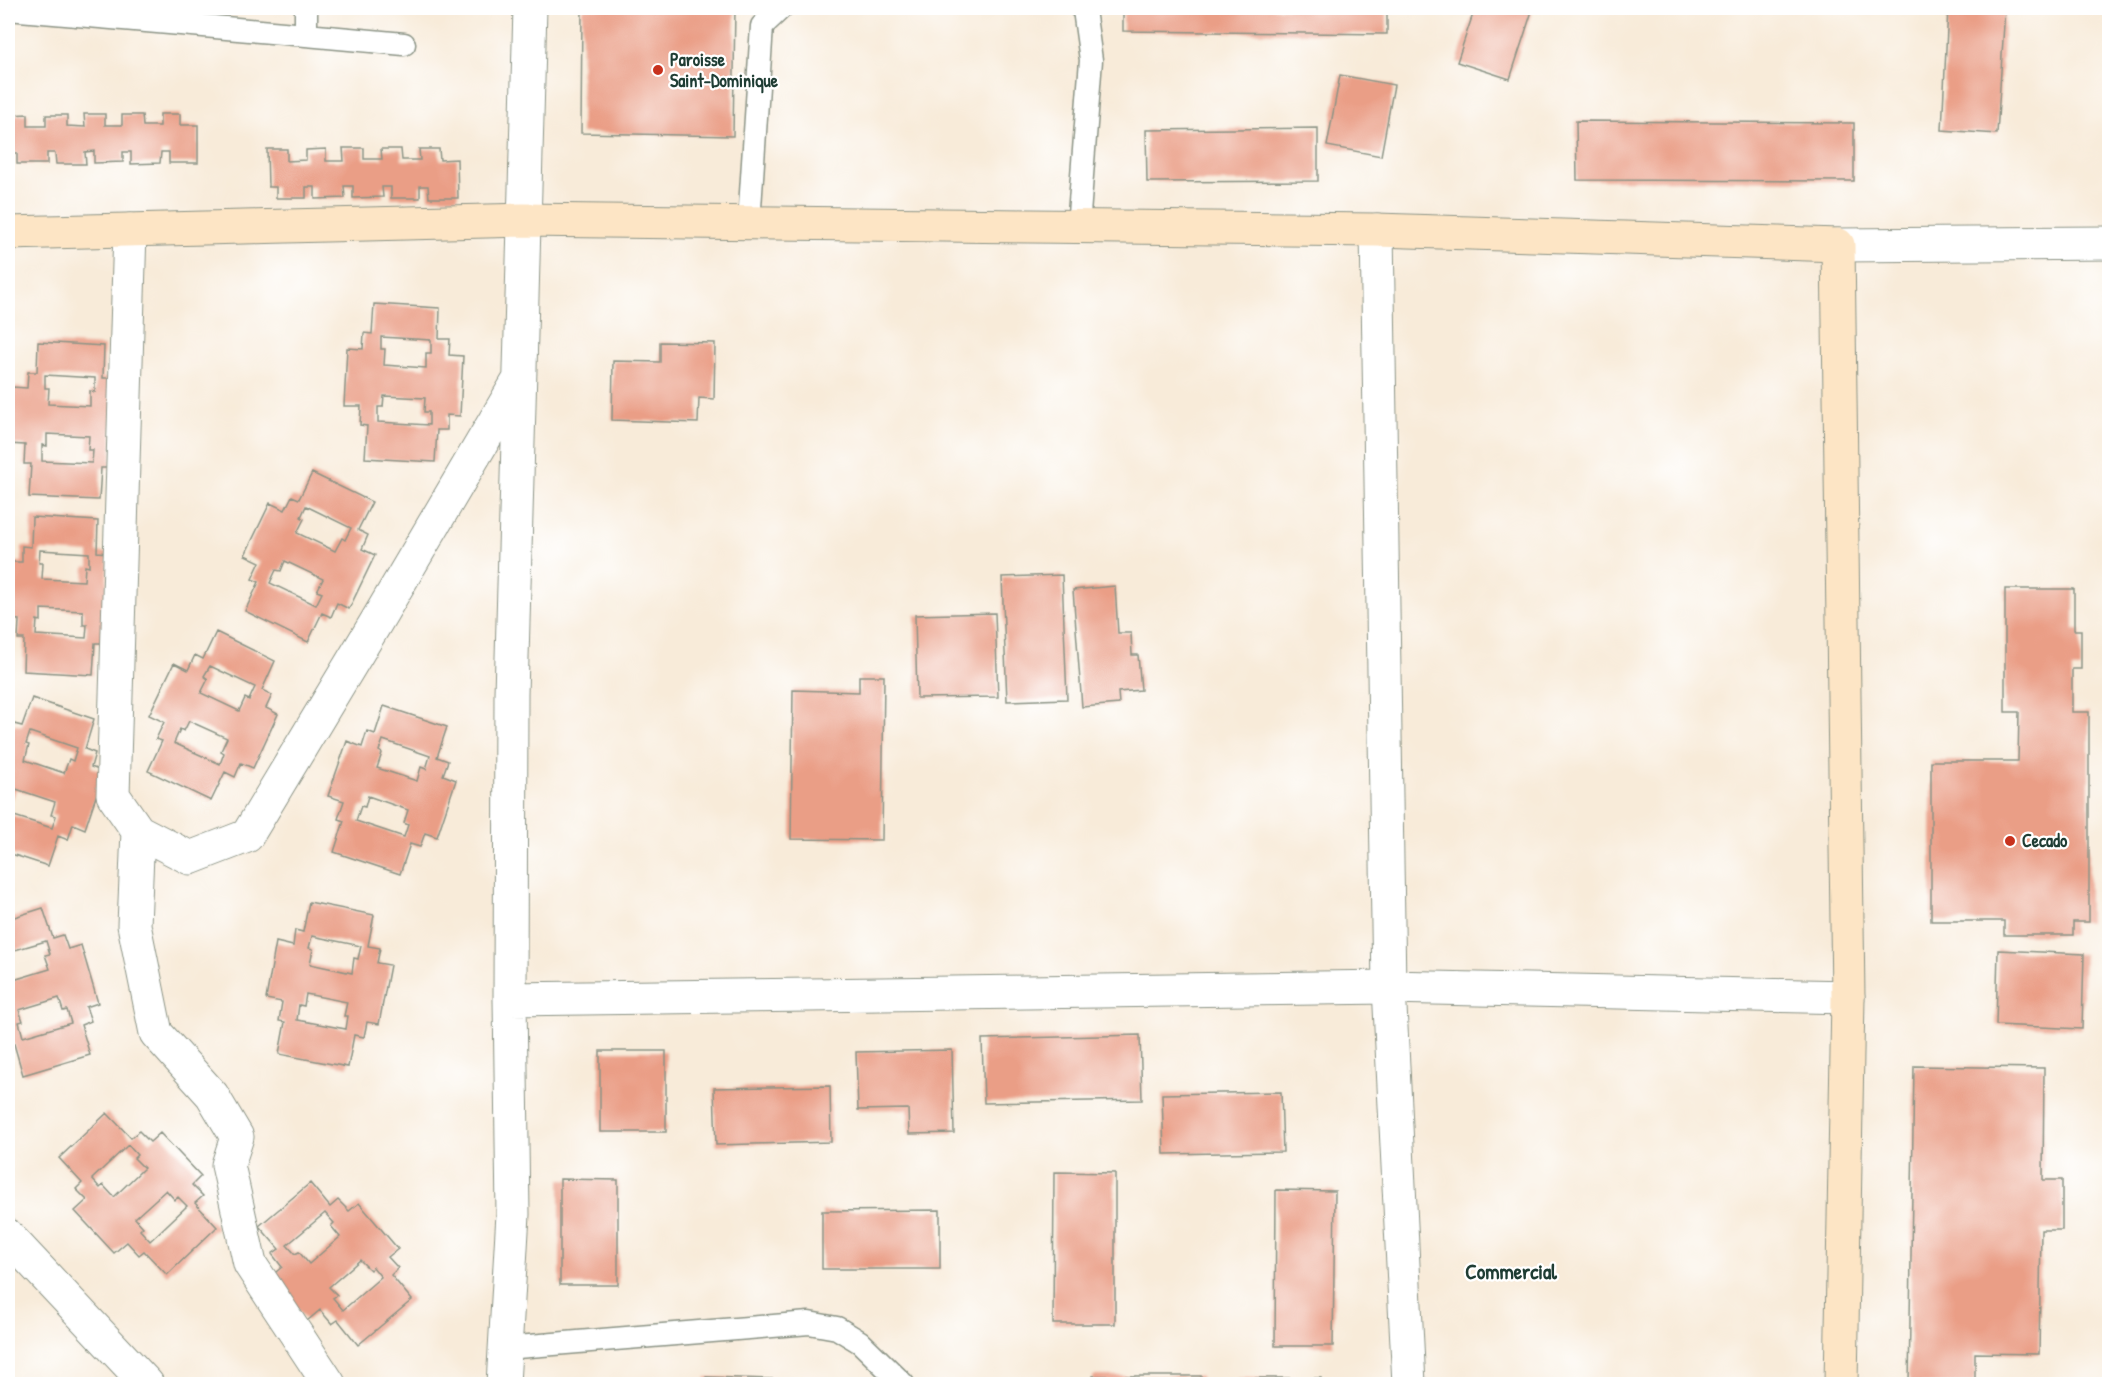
<svg xmlns="http://www.w3.org/2000/svg" width="2117" height="1392" font-family="'Patrick Hand',sans-serif">
	<style>
		.building { fill: #ea9e86; fill-rule: evenodd }
		.lines { fill: none; stroke-linecap: round; stroke-linejoin: round }
		.lane-casing { stroke: #8c9486; stroke-width: 25 }
		.street-casing { stroke: #8c9486; stroke-width: 35 }
		.secondary-casing { stroke: #8c9486; stroke-width: 35 }
		.lane { stroke: #fff; stroke-width: 22 }
		.street { stroke: #fff; stroke-width: 33 }
		.secondary { stroke: #fde5c5; stroke-width: 33 }
		.poi-dot { fill: #c8321e; stroke: #fff; stroke-width: 2 }
		.labels { text-anchor: middle; stroke-width: 4.5; stroke-linejoin: round; paint-order: stroke }
		.poi-label { font-size: 18px; font-weight: bold; fill: #1f3d34; stroke: #fff; text-anchor: start }
		.quarter-label { font-size: 21px; font-weight: bold; fill: #1f3d34; stroke: #fff }
	</style>
	<rect width="100%" height="100%" fill="#fff"/>
	<filter id="ink" filterUnits="userSpaceOnUse"><feTurbulence type="fractalNoise" baseFrequency=".0167" numOctaves="2"/><feDisplacementMap in="SourceGraphic" scale="12" xChannelSelector="R" yChannelSelector="G"/><feConvolveMatrix kernelMatrix="1 2 1 2 8 2 1 2 1" color-interpolation-filters="sRGB"/></filter>
	<filter id="wash" filterUnits="userSpaceOnUse"><feTurbulence type="fractalNoise" baseFrequency=".008" numOctaves="4" result="noise"/><feDisplacementMap in="SourceGraphic" scale="24" xChannelSelector="R" yChannelSelector="G"/><feGaussianBlur stdDeviation="1.35" result="paint"/><feColorMatrix in="noise" values="0 0 0 0 0 0 0 0 0 0 0 0 0 0 0 0 0 1.4 0 .05"/><feComposite in="paint" operator="in"/></filter>
	<g filter="url(#wash)">
		<rect width="100%" height="100%" fill="#f8ebd9"/>
		<g id="blocks">
			<!-- building -->
			<path class="building" d="M582,8H735L733,136L581,133Z
				M1123,8H1387V34L1123,31Z
				M1475,8H1533L1510,79L1457,62Z
				M1948,8H2005L1997,134L1942,130Z
				M1340,75L1394,85L1381,156L1327,146Z
				M28,114V126H46V115H67V126L85,127L84,114H105V125H122V115H142L143,126H160V114H180V125H198V163H169V152H161L160,163L131,164V152H123V162L94,163V151L85,152L86,164H56L55,153H47V164H17V153H9L8,115Z
				M1576,121L1854,123V181L1577,180Z
				M1318,128V181L1147,182L1146,130Z
				M343,148H364V159H382L381,149H401L402,160H420L419,149H439L440,160L457,159L458,198H429L428,186H420V198H391V187H382L383,197L353,198V186H344L345,198L315,199V187H306V198H276V187H268L267,149H287V161L306,160V150L326,149V161H344Z
				M374,304L440,308L439,339H450L449,355L463,356L460,416L447,415V430H437L435,462L365,458L367,426L360,425L361,406H344L347,348L363,349L364,333L372,334ZM381,337L431,340V353H426V368L384,365L385,349H381ZM384,396L425,398L424,412H429V425L378,422V407H383Z
				M38,342L104,346L103,378H114L111,468H101L99,500L29,497L31,464H24L25,445L8,444L12,387L27,388L28,372H37ZM45,375L95,378V392L90,391V406L48,404L49,388H45ZM47,434L89,436L88,450H93L92,463L42,461V445L47,446Z
				M660,342L715,343L714,399L699,398L698,423L612,420L613,361L660,362Z
				M312,473L372,502L358,530L368,535L362,549L375,555L349,609L337,603L331,617L322,613L308,642L245,611L259,582L252,579L260,562L245,555L270,503L285,510L292,496L299,499ZM306,506L351,528L345,540L342,538L335,551L297,533L304,519L301,517ZM285,561L323,579L317,591L322,593L316,605L270,583L276,570L281,571Z
				M32,517L98,521L97,552L108,553L105,643H95L93,675L23,671L24,639H18L19,620L8,619V562H22V546L31,547ZM40,550L89,553V567L85,566L84,581L42,579L43,563H39ZM41,609L83,611V625H87L86,638L36,635L37,620L41,621Z
				M1062,575L1067,699L1007,701L1002,577Z
				M1115,586L1118,633H1131L1132,655H1138L1141,690L1118,692L1119,704L1082,707L1073,590Z
				M2005,589H2074V630H2081V669H2072V712H2089V922H2073V935H2004V921H1931V761H2018L2019,712H2005Z
				M995,613L998,697L917,698L915,615Z
				M216,632L275,661L262,690L272,695L266,708L278,714L253,768L241,763L235,777L225,772L211,801L148,771L162,741L156,739L164,722L149,715L174,663L188,670L195,655L203,659ZM210,666L255,687L249,700L245,698L239,711L201,693L208,679L204,676ZM189,721L227,738L221,751L224,753L220,764L174,743L180,729L184,731Z
				M859,676H884L882,840L791,839L793,690L859,692Z
				M32,698L94,719L85,749L95,753L91,767L104,772L85,829L73,824L68,840L58,836L48,866L8,853V814L52,828L56,816L51,815L55,802L16,789L12,800L8,798V738L9,739L14,724L22,726ZM30,732L77,748L73,761L69,759L64,773L25,760L29,745L26,744Z
				M384,706L447,727L437,757L448,761L443,775L456,780L437,837L425,833L420,847L410,844L400,874L334,852L344,821L338,819L344,801L328,796L347,741L362,747L367,731L375,734ZM383,740L430,756L426,769L421,767L417,781L377,768L382,753L379,751ZM368,796L408,810L404,823L408,825L404,837L356,821L361,806L365,807Z
				M309,902L374,915L368,946L380,948L377,963L390,965L379,1024L367,1022L364,1037L354,1035L348,1067L279,1054L285,1022L279,1021L282,1002L266,999L276,942L293,946L295,930L303,932ZM312,936L361,946L358,959L354,958L352,973L310,964L313,949L309,948ZM306,994L347,1002L344,1016H348L346,1029L297,1020L299,1005L304,1006Z
				M43,908L53,938L63,935L68,949L81,945L98,1003L86,1007L91,1021L81,1025L90,1055L23,1075L14,1044L8,1046V975L10,981L50,969L45,955L50,954L46,941L8,952V919ZM59,998L63,1011L67,1010L71,1023L23,1037L19,1022L23,1021L19,1010Z
				M1998,950L2084,954L2082,1029L1996,1025Z
				M1140,1035L1142,1100L984,1103L982,1039Z
				M952,1050L954,1133L909,1134L908,1109L858,1110L856,1052Z
				M600,1051H666V1132H600Z
				M1914,1066L2044,1068L2043,1180H2062V1230H2041L2039,1354L1975,1353V1384H1909Z
				M830,1086L831,1142L716,1145L714,1088Z
				M1281,1092L1283,1152L1164,1154L1162,1094Z
				M107,1113L131,1138L139,1131L150,1142L160,1133L201,1176L192,1185L203,1196L195,1203L217,1227L167,1275L144,1251L139,1255L127,1242L114,1253L75,1211L87,1200L76,1189L82,1183L59,1158ZM128,1145L137,1155L134,1158L144,1168L114,1197L103,1185L100,1188L92,1179ZM166,1190L175,1200L178,1197L187,1206L150,1241L140,1230L143,1227L135,1218Z
				M1054,1172L1115,1173V1324H1053Z
				M560,1179L618,1180V1285H560Z
				M310,1183L330,1207L338,1200L349,1211L359,1203L398,1249L388,1257L398,1268L391,1275L412,1300L358,1345L338,1320L332,1324L320,1310L307,1321L270,1277L282,1267L272,1254L279,1249L259,1226ZM325,1213L334,1223L331,1226L340,1237L309,1264L299,1252L295,1254L287,1245ZM360,1260L370,1270L373,1267L381,1277L343,1310L333,1298L337,1295L329,1287Z
				M1276,1190L1335,1191L1333,1346H1275Z
				M940,1210V1269H822V1211Z
				M1093,1376H1201V1384H1093Z
				M706,1377L774,1379V1384H705Z
				M1238,1378H1321V1384H1238Z
				M650,1381V1384H572V1382Z"/>
		</g>
	</g>
	<g filter="url(#ink)">
		<use href="#blocks" fill-opacity="0" stroke="#8c9486" stroke-width="1.5"/>
		<g class="lines">
			<!-- lane casing -->
			<g class="lane-casing">
				<path id="lane" d="M306,8V35L404,44
					M8,9L306,35
					M749,223L762,26L781,8
					M1078,227L1091,60L1084,10L1081,8
					M505,1348L809,1323L837,1328L860,1342L903,1384"/>
			</g>
			<!-- street casing -->
			<g class="street-casing">
				<path id="street" d="M130,230L113,795L138,831L190,858L247,836L375,624L519,380
					M1377,230L1389,987L1409,1384
					M1838,245L2110,243
					M138,831L134,925L156,1033L212,1095L237,1137L228,1165L250,1264L329,1384
					M510,999L1389,987L1848,997
					M8,1236L147,1384
					M503,1384L513,1214L510,999L511,694L530,8"/>
			</g>
			<!-- secondary casing -->
			<g class="secondary-casing">
				<path id="secondary" d="M8,233L523,220L1377,230L1838,245L1848,997L1841,1384"/>
			</g>
			<!-- lane -->
			<use href="#lane" class="lane"/>
			<!-- street -->
			<use href="#street" class="street"/>
			<!-- secondary -->
			<use href="#secondary" class="secondary"/>
		</g>
	</g>
	<!-- markers -->
	<g class="poi-dot">
		<circle cx="658" cy="70" r="6"/>
		<circle cx="2010" cy="841" r="6"/>
	</g>
	<g class="labels">
		<!-- poi labels -->
		<g class="poi-label">
			<text x="670" y="66">Paroisse<tspan x="670" dy="21">Saint-Dominique</tspan></text>
			<text x="2022" y="847">Cecado</text>
		</g>
		<!-- quarter labels -->
		<g class="quarter-label">
			<text x="1511" y="1279">Commercial</text>
		</g>
	</g>
	<!-- margin -->
	<rect width="2117" height="1392" fill="none" stroke="#fff" stroke-width="30"/>
</svg>
